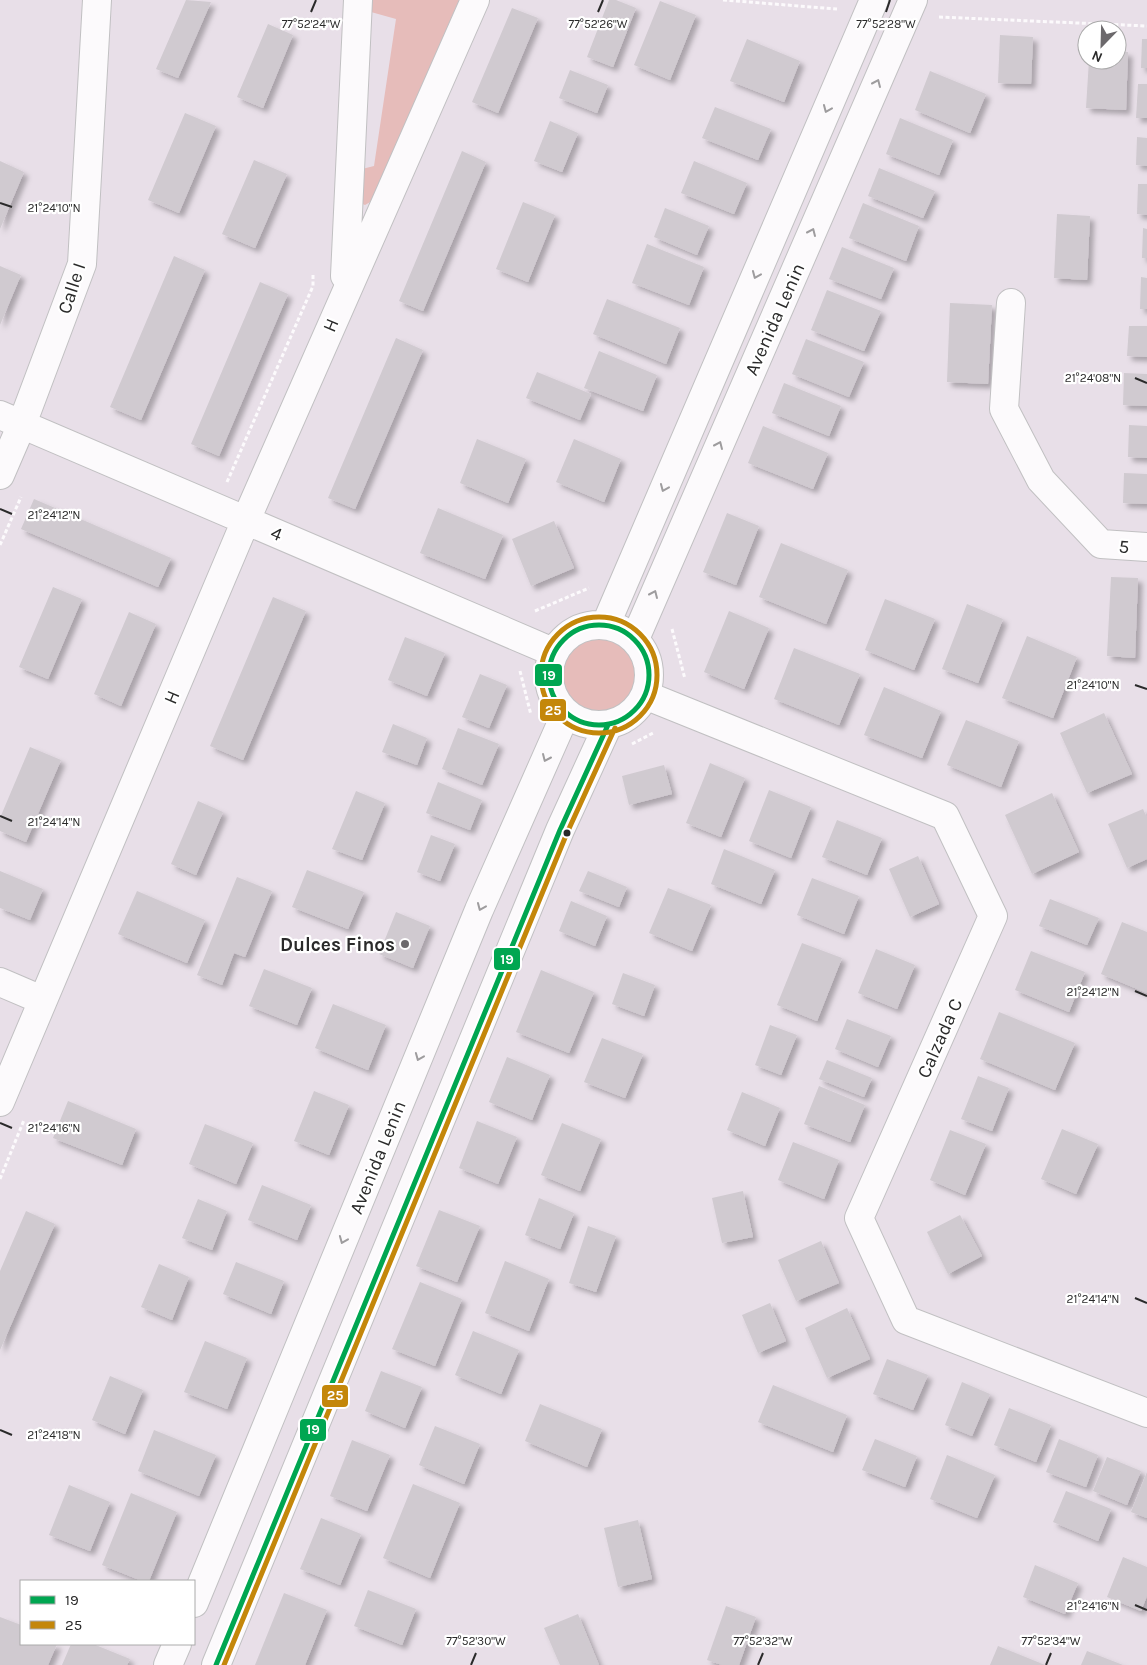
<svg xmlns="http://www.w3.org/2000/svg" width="1147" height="1665" font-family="Karla,sans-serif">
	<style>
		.green { fill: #e6bcba }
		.building { fill: #d0cad0; filter: url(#shadow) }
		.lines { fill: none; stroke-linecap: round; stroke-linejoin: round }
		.minor-casing { stroke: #c1c0c2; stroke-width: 30 }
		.path { stroke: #fcfafc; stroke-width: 3; stroke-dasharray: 4 2.5; stroke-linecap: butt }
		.minor { stroke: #fcfafc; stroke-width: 28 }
		.bus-1-casing { stroke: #fff; stroke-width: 9 }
		.bus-2-casing { stroke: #fff; stroke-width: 9 }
		.bus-1 { stroke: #00a651; stroke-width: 5 }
		.bus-2 { stroke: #c4870a; stroke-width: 5 }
		.oneway { stroke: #9e9c9e }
		.ticks { fill: none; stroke: #2a2a2a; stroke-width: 2 }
		.bus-dot { fill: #2a2a2a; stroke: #fff; stroke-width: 2 }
		.poi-dot { fill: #6c696c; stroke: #fff; stroke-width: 2 }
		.labels { text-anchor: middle; stroke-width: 4.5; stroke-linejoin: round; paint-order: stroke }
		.street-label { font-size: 19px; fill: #2a2a2a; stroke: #fff }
		.poi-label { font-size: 19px; font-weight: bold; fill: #2a2a2a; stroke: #fff; text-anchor: end }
		.ticks-label { font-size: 12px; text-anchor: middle; fill: #2a2a2a; stroke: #fff; stroke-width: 4.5; stroke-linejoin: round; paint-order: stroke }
		.line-badge { stroke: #fff; stroke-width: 2 }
		.badge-label { font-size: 14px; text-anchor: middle; font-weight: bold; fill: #fff }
	</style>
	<defs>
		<filter id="shadow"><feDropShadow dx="4.5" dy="4.5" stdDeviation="2.5" flood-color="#0004"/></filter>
	</defs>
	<rect width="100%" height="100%" fill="#e8dfe8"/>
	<!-- green -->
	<path class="green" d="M364,0H459L372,201L365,205L358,202V170L374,166L396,19L371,12Z
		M561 676a39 39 0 1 1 78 0a39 39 0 1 1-78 0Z"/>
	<!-- building -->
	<path class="building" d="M186,0L211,2L178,78L156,69Z
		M609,0H616L636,8L613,67L587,57Z
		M660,1L696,15L670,80L634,65Z
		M512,8L538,18L498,113L472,102Z
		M268,24L293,35L263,108L237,97Z
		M1000,35L1033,37L1031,84L998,83Z
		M747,39L800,61L784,102L730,81Z
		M1142,39H1147V68H1141Z
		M1117,51L1128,52L1126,110L1086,108L1089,60H1117Z
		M570,70L608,85L597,113L559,98Z
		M930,71L986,94L970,133L915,110Z
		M1138,84H1147V118H1136Z
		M715,107L771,129L758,160L702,138Z
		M185,113L216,126L179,213L148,200Z
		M900,118L953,140L939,175L886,154Z
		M550,121L578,133L562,172L534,161Z
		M1137,137L1147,138V166L1136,165Z
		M462,151L486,162L423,311L399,301Z
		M254,160L287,174L255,248L222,234Z
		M0,161L24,172L0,229Z
		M694,161L747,183L734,214L681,193Z
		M879,168L935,191L923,218L868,196Z
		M1138,184H1147V215L1137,214Z
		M523,202L555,215L528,282L496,269Z
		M863,203L919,226L906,261L849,238Z
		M665,208L709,226L697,255L654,237Z
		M1057,214L1090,216L1087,280L1054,278Z
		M1143,228L1147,229V258H1142Z
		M647,244L704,267L689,305L632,283Z
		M842,247L894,268L881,299L829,279Z
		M174,256L205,270L141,420L110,407Z
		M0,266L21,275L0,325Z
		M1141,277L1147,278V309H1140Z
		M260,282L288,294L219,456L191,444Z
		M827,290L881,311L864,351L811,330Z
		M607,299L680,328L666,364L593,334Z
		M950,303L992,305L988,384L947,382Z
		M1129,326H1147V357L1127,356Z
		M396,338L423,350L355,509L328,498Z
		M806,339L864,362L849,397L792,374Z
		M599,351L657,375L643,411L584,388Z
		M537,372L591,394L580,420L526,398Z
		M1124,373L1147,374V406L1123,405Z
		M784,383L841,406L829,436L772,413Z
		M1129,425L1147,426V458L1128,457Z
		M763,426L828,453L813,489L748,463Z
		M477,439L526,459L508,503L460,483Z
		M574,439L621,459L604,502L556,482Z
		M1124,473L1147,474V504L1123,503Z
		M34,499L171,558L158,587L21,529Z
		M438,508L503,535L485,579L420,553Z
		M727,513L759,526L736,585L703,572Z
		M554,521L574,568L531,586L512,539Z
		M781,543L848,570L826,624L759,597Z
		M1111,577L1138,578L1135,658L1107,656Z
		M53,587L82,599L48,679L19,667Z
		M273,597L306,611L243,760L210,746Z
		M885,599L935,619L914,670L865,650Z
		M967,604L1003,619L978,683L942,669Z
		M729,611L769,628L744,689L704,672Z
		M129,612L156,624L121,706L94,694Z
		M1027,636L1077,657L1053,718L1002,698Z
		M405,637L445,653L427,696L388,680Z
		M794,648L860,674L839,725L774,699Z
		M480,674L507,685L489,728L462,717Z
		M884,687L941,711L922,758L864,735Z
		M1104,713L1132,774L1087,793L1060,733Z
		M966,720L1019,741L1001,787L947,765Z
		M393,724L427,738L417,765L382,752Z
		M458,728L499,744L482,785L442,769Z
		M30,747L61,760L26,842L0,831V818Z
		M710,763L745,778L721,837L686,823Z
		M664,765L672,794L629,805L622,776Z
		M438,782L482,800L470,830L426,813Z
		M769,790L811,807L791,858L749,841Z
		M356,791L385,803L362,860L332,849Z
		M1052,793L1079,852L1032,874L1005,815Z
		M198,801L223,812L196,875L171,864Z
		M1143,809L1147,818V859L1127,868L1108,824Z
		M837,820L882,838L867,875L822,857Z
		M431,835L455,844L440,881L417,872Z
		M724,849L775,870L761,904L711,884Z
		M918,856L939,904L910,917L889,869Z
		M307,870L364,892L348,929L292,907Z
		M0,871L43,889L30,920L0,908Z
		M588,871L627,887L619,907L579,891Z
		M237,877L272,891L245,957L234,953L222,985L197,975Z
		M812,878L859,896L844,934L797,915Z
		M668,888L711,905L692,951L649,933Z
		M137,891L205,920L187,963L118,934Z
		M1050,899L1099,918L1087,945L1039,926Z
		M571,901L607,916L595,946L559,931Z
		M396,912L430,926L413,968L379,954Z
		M1122,922L1147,932V993L1101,974Z
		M802,943L842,958L817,1021L777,1005Z
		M876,949L915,965L897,1009L858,993Z
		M1031,951L1085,972L1069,1012L1015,990Z
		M264,969L312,988L297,1025L249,1006Z
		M541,970L594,992L569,1053L516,1032Z
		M623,973L655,985L644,1016L612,1004Z
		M333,1004L386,1025L368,1070L315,1048Z
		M999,1012L1075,1043L1055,1090L980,1059Z
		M847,1019L891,1036L878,1067L835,1049Z
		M770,1025L797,1035L781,1075L755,1065Z
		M602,1038L643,1054L625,1098L584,1082Z
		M507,1057L550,1075L532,1120L489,1102Z
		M827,1060L872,1078L864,1097L819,1079Z
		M978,1076L1009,1088L992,1131L961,1119Z
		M819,1086L865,1105L850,1142L804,1124Z
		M314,1091L349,1105L329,1155L294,1141Z
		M742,1092L780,1108L765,1146L727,1130Z
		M68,1101L136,1129L122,1165L53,1138Z
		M477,1121L517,1137L498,1184L459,1168Z
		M562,1123L601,1139L580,1191L541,1175Z
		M205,1124L253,1143L236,1184L189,1164Z
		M1062,1129L1098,1144L1076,1194L1041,1179Z
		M950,1130L986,1144L965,1195L930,1180Z
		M793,1142L839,1160L824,1199L778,1180Z
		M262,1185L311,1205L297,1240L248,1220Z
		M743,1191L753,1237L722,1243L712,1198Z
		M539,1198L574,1213L560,1249L525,1235Z
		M198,1199L227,1211L212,1250L182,1238Z
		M439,1210L480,1226L457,1282L416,1266Z
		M26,1211L55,1224L0,1350V1271Z
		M960,1215L982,1256L948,1274L927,1232Z
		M588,1226L616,1236L596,1292L569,1283Z
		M821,1241L839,1283L796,1301L778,1260Z
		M505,1261L549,1279L529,1331L485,1313Z
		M236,1262L284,1281L271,1314L223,1294Z
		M159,1264L189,1277L172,1320L141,1307Z
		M420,1282L462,1299L435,1366L392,1349Z
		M770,1303L786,1341L758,1353L742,1315Z
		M847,1308L870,1359L827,1378L805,1328Z
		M473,1331L519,1350L501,1394L455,1375Z
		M205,1341L247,1358L227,1409L184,1392Z
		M887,1359L928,1375L913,1410L873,1394Z
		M381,1371L422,1387L405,1428L365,1411Z
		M110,1376L143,1390L125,1434L92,1420Z
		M962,1382L990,1394L972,1436L945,1425Z
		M773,1385L847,1415L833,1452L758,1422Z
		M540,1404L602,1429L587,1467L525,1441Z
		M1009,1408L1051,1425L1036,1462L994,1445Z
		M435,1426L480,1444L464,1484L419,1465Z
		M154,1430L216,1455L199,1496L138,1471Z
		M875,1439L917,1456L905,1487L862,1470Z
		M1059,1439L1098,1455L1086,1487L1046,1472Z
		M352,1440L390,1455L367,1511L330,1496Z
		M947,1455L995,1475L977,1518L930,1499Z
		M1107,1457L1141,1471L1127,1505L1093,1491Z
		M1147,1472V1518L1131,1512Z
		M413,1484L460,1503L430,1578L383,1558Z
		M69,1485L110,1502L90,1551L49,1535Z
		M1066,1491L1111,1509L1098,1541L1053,1522Z
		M131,1493L177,1512L149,1581H142L102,1565Z
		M321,1518L361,1534L340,1585L300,1569Z
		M638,1520L652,1579L618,1587L604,1528Z
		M1123,1557L1147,1567V1596L1141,1611L1107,1597Z
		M1035,1565L1078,1583L1065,1614L1023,1597Z
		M368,1590L416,1609L402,1645L354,1626Z
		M284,1593L327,1610L305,1665H255Z
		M726,1606L756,1617L739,1665H722L707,1660Z
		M578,1614L599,1665H560L544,1628Z
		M0,1617L21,1625V1644H57L48,1665H0Z
		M71,1644H93L130,1659L127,1665H62Z
		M998,1646L1045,1665H990Z
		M1087,1651L1123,1665H1081Z"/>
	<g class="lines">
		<!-- minor casing -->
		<g class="minor-casing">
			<path id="minor" d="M345,276L358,0
				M1011,303L1004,409L1041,480L1101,544L1147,547
				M0,415L553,652
				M0,475L22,424L82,264L97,0
				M606,624L874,0
				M549 675a50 50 0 1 1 100 0a50 50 0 1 1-100 0Z
				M635,639L913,0
				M645,695L945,816L993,916L859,1218L906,1320L1147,1413
				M0,982L42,1000
				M0,1102L246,520L475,0
				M194,1603L479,910L566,713
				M168,1665L177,1644
				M216,1665L560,830L608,725"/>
		</g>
		<!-- path -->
		<path class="path" d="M723,0L837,9
			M939,17L1147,26
			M227,482L313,286V273
			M0,545L21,497
			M535,611L589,588
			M672,629L685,679
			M520,671L531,715
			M632,744L655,732
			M0,1179L24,1120"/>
		<!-- minor -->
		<use href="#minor" class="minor"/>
		<!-- bus-1 casing -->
		<g class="bus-1-casing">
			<path id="bus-1" d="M549 675a50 50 0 1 1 100 0a50 50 0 1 1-100 0Z
				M216,1665L560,830L608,725"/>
		</g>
		<!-- bus-2 casing -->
		<g class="bus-2-casing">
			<path id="bus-2" d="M541 675a58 58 0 1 1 116 0a58 58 0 1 1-116 0Z
				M224,1665L567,833L615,728"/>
		</g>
		<!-- bus-1 -->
		<use href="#bus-1" class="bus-1"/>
		<!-- bus-2 -->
		<use href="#bus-2" class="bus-2"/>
	</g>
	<!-- one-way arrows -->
	<defs><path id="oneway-chevron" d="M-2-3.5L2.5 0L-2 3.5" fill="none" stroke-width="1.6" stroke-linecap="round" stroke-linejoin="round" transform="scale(1.25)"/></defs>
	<g class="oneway">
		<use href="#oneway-chevron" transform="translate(877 83) rotate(-66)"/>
		<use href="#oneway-chevron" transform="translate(827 109) rotate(113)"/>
		<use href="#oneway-chevron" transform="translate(812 232) rotate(-66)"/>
		<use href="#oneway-chevron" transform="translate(756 275) rotate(113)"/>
		<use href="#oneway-chevron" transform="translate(719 445) rotate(-66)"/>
		<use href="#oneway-chevron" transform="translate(664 488) rotate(113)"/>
		<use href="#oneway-chevron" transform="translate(654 594) rotate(-66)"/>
		<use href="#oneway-chevron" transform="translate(546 758) rotate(114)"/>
		<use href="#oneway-chevron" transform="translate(481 907) rotate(113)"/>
		<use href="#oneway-chevron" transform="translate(419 1057) rotate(112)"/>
		<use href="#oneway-chevron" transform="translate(343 1240) rotate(112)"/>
	</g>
	<!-- ticks -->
	<path class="ticks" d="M311,12L316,0M598,12L603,0M886,12L890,0M0,203L12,207M1135,378L1147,383M0,509L12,514M1135,685L1147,689M0,816L12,821M1135,991L1147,996M0,1123L12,1128M1135,1298L1147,1303M0,1430L12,1435M1135,1605L1147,1610M471,1665L476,1653M758,1665L763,1653M1046,1665L1051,1653"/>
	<!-- markers -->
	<circle class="bus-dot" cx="567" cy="833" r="4.5"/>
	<circle class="poi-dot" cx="405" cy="944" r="5"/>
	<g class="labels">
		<!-- street labels -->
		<g class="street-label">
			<text transform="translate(71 288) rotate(-72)" y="7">Calle I</text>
			<text transform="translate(774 319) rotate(-66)" y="7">Avenida Lenin</text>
			<text transform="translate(330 325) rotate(-67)" y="7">H</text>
			<text transform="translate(277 533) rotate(23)" y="7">4</text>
			<text transform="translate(1124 546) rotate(4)" y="7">5</text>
			<text transform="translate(171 697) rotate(-67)" y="7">H</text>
			<text transform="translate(939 1038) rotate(-66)" y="7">Calzada C</text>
			<text transform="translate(377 1157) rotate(-68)" y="7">Avenida Lenin</text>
		</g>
		<!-- poi labels -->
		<g class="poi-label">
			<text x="395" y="951">Dulces Finos</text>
		</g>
	</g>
	<g class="ticks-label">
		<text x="311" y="28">77°52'24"W</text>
		<text x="598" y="28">77°52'26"W</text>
		<text x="886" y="28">77°52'28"W</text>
		<text x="54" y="212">21°24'10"N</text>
		<text x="1093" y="382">21°24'08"N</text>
		<text x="54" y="519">21°24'12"N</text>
		<text x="1093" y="689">21°24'10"N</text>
		<text x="54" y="826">21°24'14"N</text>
		<text x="1093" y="996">21°24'12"N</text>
		<text x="54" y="1132">21°24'16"N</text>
		<text x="1093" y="1303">21°24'14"N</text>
		<text x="54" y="1439">21°24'18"N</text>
		<text x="1093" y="1610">21°24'16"N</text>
		<text x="476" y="1645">77°52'30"W</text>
		<text x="763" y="1645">77°52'32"W</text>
		<text x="1051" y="1645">77°52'34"W</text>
	</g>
	<g class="line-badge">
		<rect x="534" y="663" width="29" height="24" rx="5" fill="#00a651"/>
		<rect x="539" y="698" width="28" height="24" rx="5" fill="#c4870a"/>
		<rect x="493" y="947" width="28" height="24" rx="5" fill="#00a651"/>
		<rect x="321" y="1384" width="28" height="24" rx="5" fill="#c4870a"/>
		<rect x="299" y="1418" width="28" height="24" rx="5" fill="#00a651"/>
	</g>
	<g class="badge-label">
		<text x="549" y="680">19</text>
		<text x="553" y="715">25</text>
		<text x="507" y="964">19</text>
		<text x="335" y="1400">25</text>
		<text x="313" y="1434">19</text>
	</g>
	<!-- legend -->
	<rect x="20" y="1580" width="175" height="65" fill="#ffffff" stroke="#aaaaaa"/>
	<rect x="30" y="1596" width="25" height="8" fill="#00a651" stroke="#aaaaaa"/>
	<text x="65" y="1605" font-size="15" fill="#2a2a2a">19</text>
	<rect x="30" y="1621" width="25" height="8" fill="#c4870a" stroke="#aaaaaa"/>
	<text x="65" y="1630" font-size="15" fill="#2a2a2a">25</text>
	<!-- north arrow -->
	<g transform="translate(1102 45) rotate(203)"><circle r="24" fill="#ffffff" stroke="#aaaaaa"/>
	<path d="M0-4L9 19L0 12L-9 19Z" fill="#6c696c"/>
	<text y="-8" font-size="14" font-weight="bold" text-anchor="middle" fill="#2a2a2a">N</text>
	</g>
</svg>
